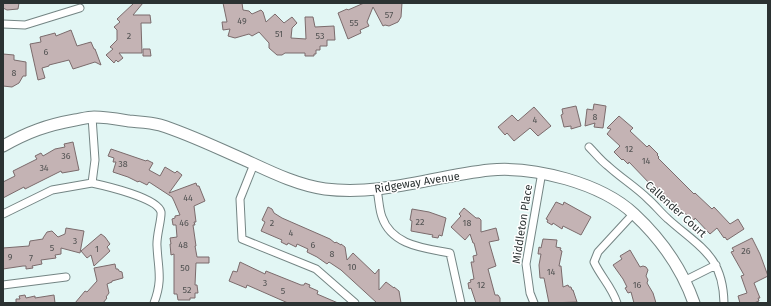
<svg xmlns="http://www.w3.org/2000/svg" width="771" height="306" font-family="'Fira Sans',sans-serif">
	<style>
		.building { fill: #c4b3b4; stroke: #7b6b6c }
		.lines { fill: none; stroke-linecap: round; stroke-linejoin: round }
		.street-casing { stroke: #748584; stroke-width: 9 }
		.secondary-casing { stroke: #748584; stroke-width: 13 }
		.street { stroke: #fff; stroke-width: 7 }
		.secondary { stroke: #fff; stroke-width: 11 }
		.labels { text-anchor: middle; stroke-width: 3; stroke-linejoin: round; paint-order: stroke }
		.number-label { font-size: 9px; fill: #515252 }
		.street-label { font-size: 11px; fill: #2b3232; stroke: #fff }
	</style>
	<rect width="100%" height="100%" fill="#e2f6f4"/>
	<!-- building -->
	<path class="building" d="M3,3H19L18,9L7,10L3,8Z
		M134,3H143L133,15H150L151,23H141L142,53H119L123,58L118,62L116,60L114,63L106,55L113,49L110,47L117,40V30L114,27L120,22L117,19Z
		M223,3H242L243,10L249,11L252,14L261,10L263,12L266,22L275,14L284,23L292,17L297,23L292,28L291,38L306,39L305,17H313L315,27L334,26L335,40H327V46H320V50H316V54H314V56H305V53H285L282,55H277L269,48V43L259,32L252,36L249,34L235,38L228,36L230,29L223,30L222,22H227Z
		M364,3H402L401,17L398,22L389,26L385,25L383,26L373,7L367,22L369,26L360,30L361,33L348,39L338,13L347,9L348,10Z
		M71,30L77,46L91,42L94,49H95L101,65L95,62L73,69L69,60L49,65V66L42,68L45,78L38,80L30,44L41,42L40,37L55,33L56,36Z
		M143,49H150L151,56H143Z
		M3,54L14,55V60L26,62V76H23L19,83L12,87L3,86Z
		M594,104L606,106L603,128L594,127L595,123L585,126L587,109L593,110Z
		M576,106L581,126L571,129V126L564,127L561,115L563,114L562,109Z
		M534,107L551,126L538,136L530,128L514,141L507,133L505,135L498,127L512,115L518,121Z
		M619,116L633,128L630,131L647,147L649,145L658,154L657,155L659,157L658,158L694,194L695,193L712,209L714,207L730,224L738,219L744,229L727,240L725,237L724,238L717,228L710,234L695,218L694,220L690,217H689L654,185L652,186L629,162L628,164L623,159L622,160L614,152L620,146L607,134L611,129L607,128Z
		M73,142L79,170L62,173L61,171L25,189L24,187L3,198V182L15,176L13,171L37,159L35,156L41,153L43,156L55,149L65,147L64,144Z
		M111,149L146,161L147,160L153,163L149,170L160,176L165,167L175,173L177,171L182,175L169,193L196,183L197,186H199L205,201L194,206L196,222H194L195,225H193L196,246H195L197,257H209V263H196L195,285H197L198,293H195V298H190V300H178L177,294H174V254L171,255L170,244H171L170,238L177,237L176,225H173L172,219L175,218V216L180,215L174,201L172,197L149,182L147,185L139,181L138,182L128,177L113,172L116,162H113L114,158L108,156Z
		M556,202L563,205L564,202L591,217L581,235L563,226L562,229L553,223L552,225L547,222L548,220L546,219Z
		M268,207L272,209L274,213L282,218L330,239L335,243L336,242L341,245V244L345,247L347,260L353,253L375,274L379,269V290L386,282L394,288V287L399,291L401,303H377L341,270L329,262L327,264L317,257L307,252L308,249L297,244L296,247L288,243L287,245L281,242L282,240L261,231L265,222L262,220Z
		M464,208L476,218H479L481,220V232L496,228L499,240L489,242L496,266L488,269L495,295H498L500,298V303H476L471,288L469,289L468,283L471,282L470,280L474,279L471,262H474L473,256L477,255L474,243H473L470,234L465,240L451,227L461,216L459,214Z
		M412,209L429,212L446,218L442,236L439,235L438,238L432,237L433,235L411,231L412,221L410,220Z
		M66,228L84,231L80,253L61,248V254L55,255L56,258L41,260L42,264L32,266L33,268L26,269V266H23L3,269V248L29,246L30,241L43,239V238L47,232L52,231L58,237L65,234Z
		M101,234L105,237L110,244L107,247L110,251L94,266L91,255L87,258L81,251Z
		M752,238L760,254L768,276L754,283L760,298H758L759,301L754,303H740L738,296L747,293L741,276L744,275L731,252L734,251L732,248Z
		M543,239L557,240L556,247L561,248L560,250L562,251L559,266H561L563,287L568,285L569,287H571L572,290H573L577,302L549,303L544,278H540L539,265L541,254H538L539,247L541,248Z
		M630,250L640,267L643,266L646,267L648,270L646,276L648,280L647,283L653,293L656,303H634L631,292L628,293L625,288L627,287L623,279L613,265L622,259L620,256Z
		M240,262L265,274L266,271L301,285H304L305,283L310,285L309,287L318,291L317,294L338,303H288L247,285L246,288L229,281L233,271L237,272Z
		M115,264L116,269H118L119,271L122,272L123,278L112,281V282L107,284L109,293L106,297L107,298L103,303H75L85,291L87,292L97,281L94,268Z
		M25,295L26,298L35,296V298L54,295L55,303H16V299H20L19,296Z"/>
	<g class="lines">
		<!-- street casing -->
		<g class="street-casing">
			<path id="street" d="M3,24L25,25L80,8
				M92,117L95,160L92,183C106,186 158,198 161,212C162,218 156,237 157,246C158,269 163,279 154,303
				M589,147C595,153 601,161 608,166C621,178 636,187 648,199C655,205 661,213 668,219C699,247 723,255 724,303
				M254,164L240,199L242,239L316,269L355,303
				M377,190C379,199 379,209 382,217C392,246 425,248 450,253L461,303
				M3,214L52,190L92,183
				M686,280L716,265
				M3,285L66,277
				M534,303L530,293L526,264L542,172
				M617,303C612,287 601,277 594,262L598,252L634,213"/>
		</g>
		<!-- secondary casing -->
		<g class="secondary-casing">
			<path id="secondary" d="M3,146C28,132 47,125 75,120C81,119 88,117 94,117C106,117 117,119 129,121C139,122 150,122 160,125C189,134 217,148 245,160C271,172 297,185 325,189C383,196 433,176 490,170C534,166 601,183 634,214C661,239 682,269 694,303"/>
		</g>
		<!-- street -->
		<use href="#street" class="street"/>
		<!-- secondary -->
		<use href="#secondary" class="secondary"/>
	</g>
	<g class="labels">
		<!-- number labels -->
		<g class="number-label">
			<text x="389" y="18">57</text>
			<text x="242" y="24">49</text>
			<text x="354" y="26">55</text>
			<text x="279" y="37">51</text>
			<text x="129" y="39">2</text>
			<text x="320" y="39">53</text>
			<text x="46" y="55">6</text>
			<text x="14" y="76">8</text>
			<text x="595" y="120">8</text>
			<text x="535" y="123">4</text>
			<text x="629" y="152">12</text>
			<text x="66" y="159">36</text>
			<text x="646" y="164">14</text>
			<text x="123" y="167">38</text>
			<text x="44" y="171">34</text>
			<text x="188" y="201">44</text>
			<text x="420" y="225">22</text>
			<text x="184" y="226">46</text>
			<text x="272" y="226">2</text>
			<text x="467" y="226">18</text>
			<text x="291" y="236">4</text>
			<text x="75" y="244">3</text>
			<text x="183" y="248">48</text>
			<text x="313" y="248">6</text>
			<text x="52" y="251">5</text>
			<text x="97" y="252">1</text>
			<text x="746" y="254">26</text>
			<text x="332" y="257">8</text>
			<text x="10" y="260">9</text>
			<text x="31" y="261">7</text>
			<text x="352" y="270">10</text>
			<text x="185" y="271">50</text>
			<text x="551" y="275">14</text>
			<text x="265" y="286">3</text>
			<text x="481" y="288">12</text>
			<text x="637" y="288">16</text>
			<text x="187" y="293">52</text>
			<text x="283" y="294">5</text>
		</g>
		<!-- street labels -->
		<g class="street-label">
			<text transform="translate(417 182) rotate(-9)" y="4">Ridgeway Avenue</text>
			<text transform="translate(676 209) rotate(42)" y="4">Callender Court</text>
			<text transform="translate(522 224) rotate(-81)" y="4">Middleton Place</text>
		</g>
	</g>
	<!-- border -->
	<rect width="771" height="306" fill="none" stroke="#2b3232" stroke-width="8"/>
</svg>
